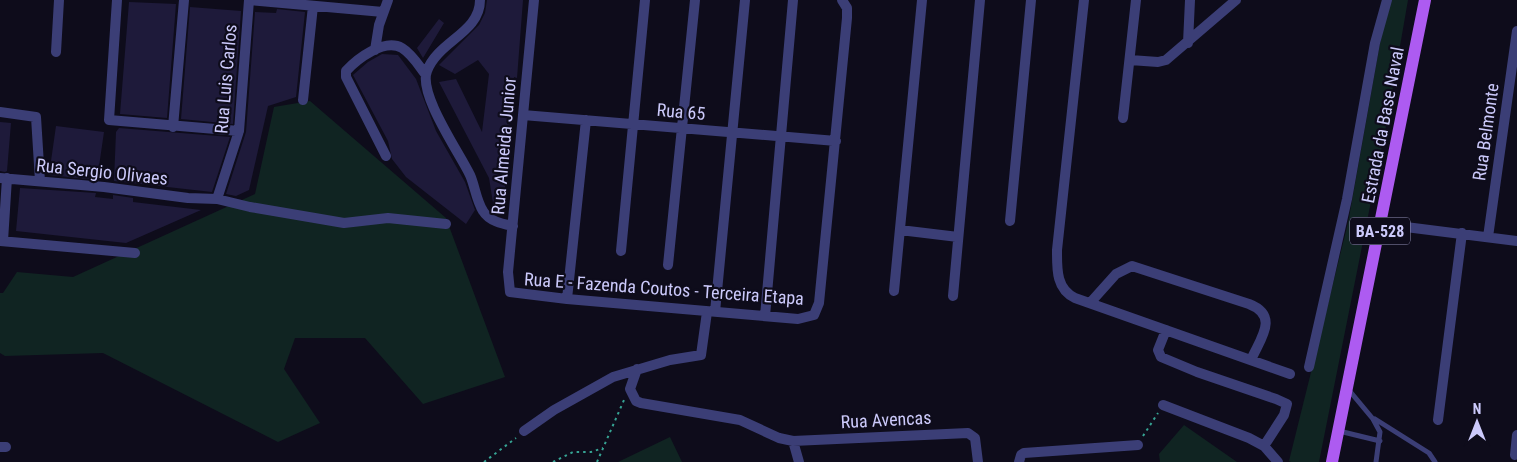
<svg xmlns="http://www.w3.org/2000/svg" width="1517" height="462" font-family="'Roboto Condensed',sans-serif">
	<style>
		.green { fill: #102422 }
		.building { fill: #1e1a3a }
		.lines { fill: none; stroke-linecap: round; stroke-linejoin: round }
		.path { stroke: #36a393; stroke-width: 2; stroke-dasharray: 2.5 4; stroke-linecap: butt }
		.lane { stroke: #3b3e76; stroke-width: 5 }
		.street { stroke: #3b3e76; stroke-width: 10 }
		.primary { stroke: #ad5bf1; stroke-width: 12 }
		.labels { text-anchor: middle; stroke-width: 4.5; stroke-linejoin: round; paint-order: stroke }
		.shield { fill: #0e0c1b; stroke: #9391b8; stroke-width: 1 }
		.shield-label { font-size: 16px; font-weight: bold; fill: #cccafb }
		.street-label { font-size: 18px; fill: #cccafb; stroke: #0e0c1b }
	</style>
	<rect width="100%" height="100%" fill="#0e0c1b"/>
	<!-- green -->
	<path class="green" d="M1390,0H1408L1387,121L1319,462H1291L1289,461L1348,223L1387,4Z
		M310,101L446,218L505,377L423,404L365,338H295L284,369L320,423L278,442L103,353L5,356L0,353V293H3L17,272L73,277L255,194L274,107Z
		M1184,425L1237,462H1160L1159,454Z
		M670,437L682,462H618Z"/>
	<!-- building -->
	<path class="building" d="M487,0H523L517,78L514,77L507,124L510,125L511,134L510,164L497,161L506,180L502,209H494L489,178L439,82L456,79L482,132L489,74L478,60L455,74L439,65L479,25L485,13Z
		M129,2L176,4L167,118L120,114Z
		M190,7L241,11L233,124L181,119Z
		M277,9L305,12L296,97L268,106L249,190L236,196L226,194L246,132L255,12L276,13Z
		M439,19L444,23L423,58L417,48Z
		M382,54L398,55L416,79L436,131L465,182L475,210L466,224L406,177L392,159L388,141L353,75L368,62Z
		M0,122L11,123L7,171L5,172L0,171Z
		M56,126L104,132L97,180L49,175Z
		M119,128L230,137L212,192L114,181L116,132Z
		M20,188L96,193L95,197L113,199V195L133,198V202L201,210L126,243L16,231Z"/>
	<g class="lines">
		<!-- path -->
		<path class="path" d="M1143,436L1158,413
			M484,462L516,438
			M553,462L573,452H591L603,448
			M597,462L624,400"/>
		<!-- lane -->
		<path class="lane" d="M1348,389L1373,419L1380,432L1376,462
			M1375,419L1429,453L1435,462
			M1339,431L1380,441"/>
		<!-- street -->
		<path class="street" d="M117,0L109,120L239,131
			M250,0L383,12
			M480,0C480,33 438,41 427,71C418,94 459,152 470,175C475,186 476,200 483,211C489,221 502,224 513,226
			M534,0L508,272L510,292L567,299L798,319L814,315L819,303L847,18V8L842,0
			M1084,0L1057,250C1057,269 1056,289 1075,298L1290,374
			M1188,43L1190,0
			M375,50L379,25L388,0
			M56,52L59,0
			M1130,60L1158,62L1166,60L1236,0
			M303,100L313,6
			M0,112L36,117L40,181
			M523,115L836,141
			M1123,118L1136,0
			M173,127L184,0
			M386,156L346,77V71C357,59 384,38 402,48C412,54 419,66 426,75
			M0,178L104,187L188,198L217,199L239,131L249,0
			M217,199L250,207L344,223L388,218L446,224
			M1010,221L1031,0
			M1382,224L1517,241
			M900,230L958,237
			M1488,237L1517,31
			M0,241L135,253
			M3,241L7,178
			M621,251L645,0
			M668,265L695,0
			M894,291L922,0
			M953,296L980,0
			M567,299L586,120
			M1090,303L1116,274L1132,266L1249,304C1280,316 1260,339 1251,360
			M715,312L745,0
			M765,316L793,0
			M1166,330L1158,350L1161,357L1197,372L1276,399L1287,404L1284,415L1264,446
			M1309,367L1347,199L1375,43L1387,0
			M637,369L630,389L636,401L641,403L740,420L779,438L793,441L968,433L975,438L978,462
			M1163,405L1249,438L1264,446L1278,462
			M1438,420L1462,233
			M524,431L554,410L613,377L670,360L701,355L707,312
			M793,441L799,462
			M0,447H6
			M1515,455L1517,435
			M1019,462L1021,455L1024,453L1138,445"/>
		<!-- primary -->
		<path class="primary" d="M1332,462L1425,0"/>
	</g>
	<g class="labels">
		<!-- shield labels -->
		<rect class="shield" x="1350" y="217.5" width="60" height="27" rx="4"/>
		<g class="shield-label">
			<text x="1380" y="237">BA-528</text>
		</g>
		<!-- street labels -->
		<g class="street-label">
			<text transform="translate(226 79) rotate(-85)" y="6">Rua Luis Carlos</text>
			<text transform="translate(681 112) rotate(5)" y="6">Rua 65</text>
			<text transform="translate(1383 125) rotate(-79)" y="6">Estrada da Base Naval</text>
			<text transform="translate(1486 132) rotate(-82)" y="6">Rua Belmonte</text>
			<text transform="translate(504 146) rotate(-85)" y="6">Rua Almeida Junior</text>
			<text transform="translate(102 172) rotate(6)" y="6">Rua Sergio Olivaes</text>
			<text transform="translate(664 289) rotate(4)" y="6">Rua E - Fazenda Coutos - Terceira Etapa</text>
			<text transform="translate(886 420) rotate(-3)" y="6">Rua Avencas</text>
		</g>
	</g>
	<!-- north arrow -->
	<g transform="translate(1477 422)" stroke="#0e0c1b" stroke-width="4" paint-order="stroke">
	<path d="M0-4L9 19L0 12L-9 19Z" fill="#cccafb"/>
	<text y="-8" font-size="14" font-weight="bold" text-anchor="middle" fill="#cccafb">N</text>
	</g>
</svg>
